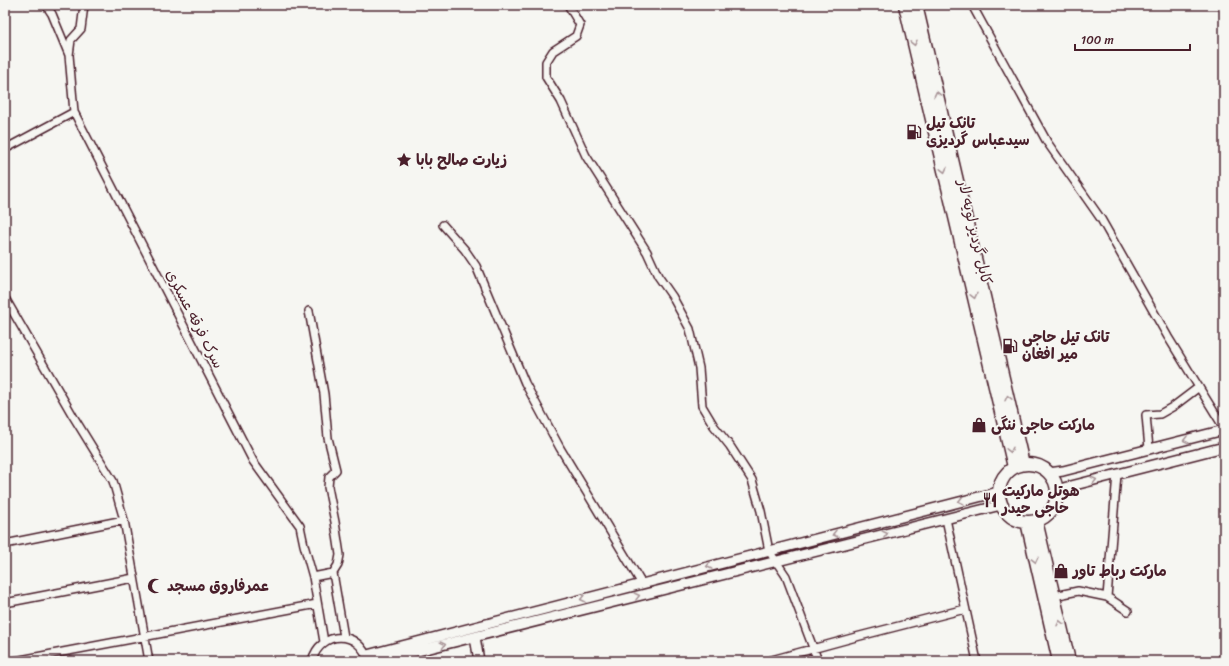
<svg xmlns="http://www.w3.org/2000/svg" width="1229" height="666" font-family="Sriracha,'Playpen Sans Arabic',sans-serif">
	<style>
		.lines { fill: none; stroke-linecap: round; stroke-linejoin: round }
		.minor-casing { stroke: #4a1f2b; stroke-width: 10 }
		.tertiary-casing { stroke: #4a1f2b; stroke-width: 12 }
		.trunk-casing { stroke: #4a1f2b; stroke-width: 15 }
		.minor { stroke: #f6f6f2; stroke-width: 7 }
		.tertiary { stroke: #f6f6f2; stroke-width: 9 }
		.trunk { stroke: #f6f6f2; stroke-width: 12 }
		.oneway { stroke: #a99598 }
		.labels { text-anchor: middle; stroke-width: 4; stroke-linejoin: round; paint-order: stroke }
		.poi-label { font-size: 15px; font-weight: bold; fill: #4a1f2b; stroke: #f6f6f2; text-anchor: start }
		.street-label { font-size: 15px; fill: #4a1f2b; stroke: #f6f6f2 }
	</style>
	<rect width="100%" height="100%" fill="#f6f6f2"/>
	<filter id="ink" filterUnits="userSpaceOnUse"><feTurbulence type="fractalNoise" baseFrequency=".025" numOctaves="2"/><feDisplacementMap in="SourceGraphic" scale="8" xChannelSelector="R" yChannelSelector="G"/><feConvolveMatrix kernelMatrix="1 2 1 2 8 2 1 2 1" color-interpolation-filters="sRGB"/></filter>
	<g filter="url(#ink)">
		<g class="lines">
			<!-- minor casing -->
			<g class="minor-casing">
				<path id="minor" d="M46,5L52,14L69,55L74,112L253,461L300,526L304,545L313,577L324,642
					M568,5L580,25L576,36L553,51L546,62V77L561,101L586,156L647,252L658,276L672,296L690,329L699,368L702,406L714,426L730,446L752,480L761,511L769,551L786,576L818,661
					M972,5L1047,142L1101,219L1168,337L1224,428
					M69,55L71,40L81,29L84,5
					M5,149L74,112
					M443,225L465,250L476,266L525,383L560,448L642,584
					M5,298L73,416L113,481L124,520L149,661
					M309,311L324,394L328,438L336,470L329,477L328,487L335,522L340,555L338,565L333,573
					M1149,449L1146,415L1160,414L1174,406L1199,387
					M946,519L977,661
					M5,544L124,520
					M313,577L333,573L344,637
					M1054,596L1078,591L1107,597L1128,611
					M1107,597L1117,474
					M5,603L134,578
					M15,661L317,604
					M312,661C320,630 360,629 368,661
					M768,661L856,637L965,609"/>
			</g>
			<!-- tertiary casing -->
			<g class="tertiary-casing">
				<path id="tertiary" d="M1049,473L1063,471L1224,430
					M1057,490L1067,487L1224,447
					M475,637L479,661
					M367,655L998,492
					M378,661L1001,505"/>
			</g>
			<!-- trunk casing -->
			<g class="trunk-casing">
				<path id="trunk" d="M905,5L1014,467
					M916,5L1023,464
					M999 493a29 29 0 1 1 58 0a29 29 0 1 1-58 0Z
					M1036,521L1069,661
					M1027,522L1059,661"/>
			</g>
			<!-- minor -->
			<use href="#minor" class="minor"/>
			<!-- tertiary -->
			<use href="#tertiary" class="tertiary"/>
			<!-- trunk -->
			<use href="#trunk" class="trunk"/>
		</g>
		<!-- one-way arrows -->
		<defs><path id="oneway-chevron" d="M-2-3.5L2.5 0L-2 3.5" fill="none" stroke-width="1.6" stroke-linecap="round" stroke-linejoin="round"/></defs>
		<g class="oneway">
			<use href="#oneway-chevron" transform="translate(914 43) rotate(77)"/>
			<use href="#oneway-chevron" transform="translate(937 94) rotate(-103)"/>
			<use href="#oneway-chevron" transform="translate(944 170) rotate(77)"/>
			<use href="#oneway-chevron" transform="translate(974 296) rotate(77)"/>
			<use href="#oneway-chevron" transform="translate(1008 398) rotate(-103)"/>
			<use href="#oneway-chevron" transform="translate(1186 440) rotate(166)"/>
			<use href="#oneway-chevron" transform="translate(1010 450) rotate(77)"/>
			<use href="#oneway-chevron" transform="translate(1094 480) rotate(-14)"/>
			<use href="#oneway-chevron" transform="translate(961 501) rotate(166)"/>
			<use href="#oneway-chevron" transform="translate(835 534) rotate(166)"/>
			<use href="#oneway-chevron" transform="translate(885 534) rotate(-14)"/>
			<use href="#oneway-chevron" transform="translate(1035 560) rotate(77)"/>
			<use href="#oneway-chevron" transform="translate(709 566) rotate(166)"/>
			<use href="#oneway-chevron" transform="translate(637 596) rotate(-14)"/>
			<use href="#oneway-chevron" transform="translate(583 599) rotate(166)"/>
			<use href="#oneway-chevron" transform="translate(1060 623) rotate(-103)"/>
			<use href="#oneway-chevron" transform="translate(443 645) rotate(-14)"/>
		</g>
	</g>
	<!-- icons -->
	<defs>
		<g id="fuel-bare" transform="scale(1.2)"><path d="M-5.5-6h7V0h2V4h1.3V-2.5L3-4.5l.8-.8L6-3V5H2.5V1h-1V6h-7ZM-4.2-4.7v3.2H.2V-4.7Z" fill="#4a1f2b" stroke="#f6f6f2" stroke-width="2.5" paint-order="stroke"/></g>
		<g id="sight-bare" transform="scale(1.2)"><path d="M0-6L1.8-2.2L6-1.7L2.9 1.2L3.7 5.4L0 3.3L-3.7 5.4L-2.9 1.2L-6-1.7L-1.8-2.2Z" fill="#4a1f2b" stroke="#f6f6f2" stroke-width="2.5" paint-order="stroke"/></g>
		<g id="shop-bare" transform="scale(1.2)"><path d="M-5-2.5h2.3a2.7 3.5 0 0 1 5.4 0H5L5.5 6h-11ZM-1.5-2.5h3a1.5 2.3 0 0 0-3 0Z" fill="#4a1f2b" stroke="#f6f6f2" stroke-width="2.5" paint-order="stroke"/></g>
		<g id="restaurant-bare" transform="scale(1.2)"><path d="M-5-6h1v4h1v-4h1v4h1v-4h1v5L-1.5 .5V6h-2V.5L-5-1ZM5-6V6H3V1.5H1.5Q1.5-4 5-6Z" fill="#4a1f2b" stroke="#f6f6f2" stroke-width="2.5" paint-order="stroke"/></g>
		<g id="mosque-bare" transform="scale(1.2)"><path d="M3.5-4.9A6 6 0 1 0 3.5 4.9A5 5 0 1 1 3.5-4.9Z" fill="#4a1f2b" stroke="#f6f6f2" stroke-width="2.5" paint-order="stroke"/></g>
	</defs>
	<g fill-rule="evenodd">
		<use href="#fuel-bare" x="914" y="132"/>
		<use href="#sight-bare" x="404" y="160"/>
		<use href="#fuel-bare" x="1010" y="346"/>
		<use href="#shop-bare" x="979" y="425"/>
		<use href="#restaurant-bare" x="990" y="500"/>
		<use href="#shop-bare" x="1061" y="571"/>
		<use href="#mosque-bare" x="155" y="586"/>
	</g>
	<g class="labels">
		<!-- poi labels -->
		<g class="poi-label">
			<text x="926" y="128">تانک تیل<tspan x="926" dy="17">سیدعباس گردیزی</tspan></text>
			<text x="416" y="165">زیارت صالح بابا</text>
			<text x="1022" y="342">تانک تیل حاجی<tspan x="1022" dy="17">میر افغان</tspan></text>
			<text x="991" y="430">مارکت حاجی ننگی</text>
			<text x="1002" y="496">هوتل مارکیت<tspan x="1002" dy="17">حاجی حیدر</tspan></text>
			<text x="1073" y="576">مارکت رباط تاور</text>
			<text x="167" y="591">عمرفاروق مسجد</text>
		</g>
		<!-- street labels -->
		<g class="street-label">
			<text transform="translate(975 232) rotate(77)" y="5">کابل گردیز لویه لار</text>
			<text transform="translate(195 319) rotate(63)" y="5">سرک فرقه عسکری</text>
		</g>
	</g>
	<!-- margin -->
	<rect width="1229" height="666" fill="none" stroke="#f6f6f2" stroke-width="20"/>
	<rect x="10" y="10" width="1209" height="646" fill="none" stroke="#4a1f2b" stroke-width="1.5" filter="url(#ink)"/>
	<!-- scale -->
	<path d="M1075 44v6h115v-6" fill="none" stroke="#4a1f2b" stroke-width="2"/>
	<text x="1081" y="44" font-size="12" fill="#4a1f2b" stroke="#f6f6f2" stroke-width="3" paint-order="stroke">100 m</text>
</svg>
